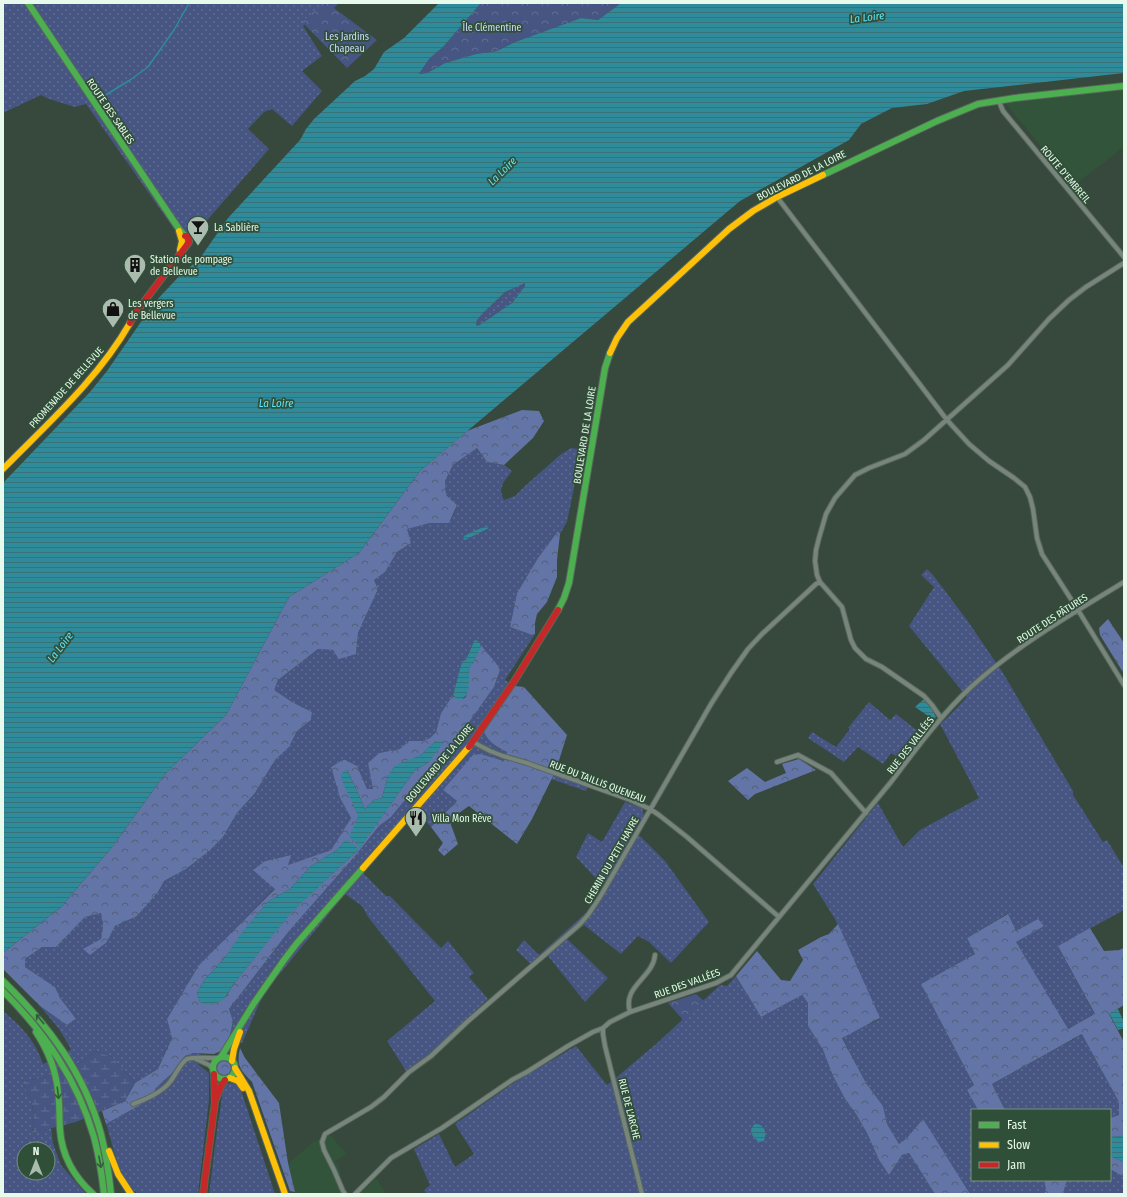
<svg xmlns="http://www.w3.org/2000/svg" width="1127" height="1197" font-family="'Fira Sans Condensed',sans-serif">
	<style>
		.built { fill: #32543a }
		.grass { fill: url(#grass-dots); fill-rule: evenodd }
		.forest { fill: url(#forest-crowns); fill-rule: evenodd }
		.wetland { fill: url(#wetland-marsh) }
		.park { fill: url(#park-crowns) }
		.water { fill: url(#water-rules); fill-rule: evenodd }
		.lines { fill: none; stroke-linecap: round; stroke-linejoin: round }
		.stream { stroke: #2f8a99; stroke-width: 1.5 }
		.street-casing { stroke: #58675b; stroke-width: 6 }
		.fast-casing { stroke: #58675b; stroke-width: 8 }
		.slow-casing { stroke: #58675b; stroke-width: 8 }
		.jam-casing { stroke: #58675b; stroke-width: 8 }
		.street { stroke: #78857c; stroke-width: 4 }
		.fast { stroke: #4caf50; stroke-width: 6 }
		.slow { stroke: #ffc107; stroke-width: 6 }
		.jam { stroke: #c62828; stroke-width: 6 }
		.oneway { stroke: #345d3c }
		.labels { text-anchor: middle; stroke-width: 3.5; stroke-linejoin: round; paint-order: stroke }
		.park-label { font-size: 10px; fill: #d1dcff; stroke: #304f38 }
		.street-label { font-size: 10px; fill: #e8faeb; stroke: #304f38 }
		.poi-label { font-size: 10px; fill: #e8faeb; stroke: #304f38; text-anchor: start }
		.water-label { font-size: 11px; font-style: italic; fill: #5ae5fd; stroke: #304f38 }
	</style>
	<defs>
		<pattern id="grass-dots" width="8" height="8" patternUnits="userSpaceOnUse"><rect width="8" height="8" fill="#465582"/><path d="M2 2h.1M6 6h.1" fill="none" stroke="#616e94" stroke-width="1.8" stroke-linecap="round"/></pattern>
		<pattern id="forest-crowns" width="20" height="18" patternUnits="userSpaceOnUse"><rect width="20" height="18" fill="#6374a6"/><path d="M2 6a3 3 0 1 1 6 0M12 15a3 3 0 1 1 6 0" fill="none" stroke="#546076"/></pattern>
		<pattern id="wetland-marsh" width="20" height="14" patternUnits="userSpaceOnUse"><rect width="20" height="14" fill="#465582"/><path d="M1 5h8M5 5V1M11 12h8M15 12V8" fill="none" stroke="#616e94"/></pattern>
		<pattern id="park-crowns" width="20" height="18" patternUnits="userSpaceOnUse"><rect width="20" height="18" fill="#465582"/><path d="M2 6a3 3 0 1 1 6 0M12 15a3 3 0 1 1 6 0" fill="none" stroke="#616e94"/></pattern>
		<pattern id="water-rules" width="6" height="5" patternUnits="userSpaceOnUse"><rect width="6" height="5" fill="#2f8a99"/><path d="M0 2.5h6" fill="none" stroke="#387178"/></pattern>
	</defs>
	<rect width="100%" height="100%" fill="#37483c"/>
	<!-- built -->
	<path class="built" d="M1124,89V147L1073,186L1007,105V103Z
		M329,1134L347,1154L335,1161L339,1167L342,1184L347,1193L354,1194H295L288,1163L314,1142Z
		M376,1178L386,1194H360Z"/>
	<!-- grass -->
	<path class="grass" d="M3,3H329L303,26L322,56L302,71L322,91L292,126L272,109L264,112L248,129L269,149L203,225L187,232L174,229L86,104L75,107L49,99L41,95L3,113Z
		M525,282V286L512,303L478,326L476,325L477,320L482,314L505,292Z
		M477,448L487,462L504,465L512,471C505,481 497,487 504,500L515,496L525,486L560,455L571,448L578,449L574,473V488L567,522L560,534L558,531L538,558L517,593L510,627L532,635L535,634L505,680L515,686L484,732L495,746L507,752L504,761L481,754L443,790L457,801L431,827L419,815L411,817L382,850L363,873L386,896H390L441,948L448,941L474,973L469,977L488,999L429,1054L406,1071L387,1041L435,1001L368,917L362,906L345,894L264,993L242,1043L229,1039L233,1021L229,1009L289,931L355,856L379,826L391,817L465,728L494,687L500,670C496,662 493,661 487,654C484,650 481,644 477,641H474L466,660L462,662L453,695L441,713L436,732L430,738L422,741H409L401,749L379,753L368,763L374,789H367L357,766L344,759L331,767L340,798L351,818L331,850L288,865L290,855L265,861L254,869L275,888L199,965L167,1019L172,1037L158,1069L135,1083L112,1057L95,1051L84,1061L43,1078L22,1081L31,1099L34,1117L32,1133L51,1128L53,1143L61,1165L86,1194H3V1011C22,1027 35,1040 43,1064L61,1056L71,1049L59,1029L40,1006L67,1025L75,1019L60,998L55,987L25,967V959L42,947H56L85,917L101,913L103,926L101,939L107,942L115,926L137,916L158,892L164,881L186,869L209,851L223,837L237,813L255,793L275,760L289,747L297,731L311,720L312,712L292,702L273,690L278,680L318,649L333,650L356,654L358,633L378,589L374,580L385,572L397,552L411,543L406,529L430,523H449L454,513L457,505L446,495L445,481L453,465ZM24,1149H48V1173H24Z
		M927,569L933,575L967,620L1003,673L1073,791V795L1103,842L1107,840L1124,868V910L1058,946L1095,1015L1067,1029L1015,941L1043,926L1038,920L1016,931L1007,914L967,938L975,954L921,984L974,1085L967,1090L978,1110H972V1180H1044L1046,1190L1044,1194H970L923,1120L907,1138L899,1144L887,1124L883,1106L866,1083L842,1037L880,1019L835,919L813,884L878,803L903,847L920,830L979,798L940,724C950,716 958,706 967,697L909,626L934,587L921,575Z
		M869,702L890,720L896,714L924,736L904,761L891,753L883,764L858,747L844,762L808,738L812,732L836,747L850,729L848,728Z
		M556,770L590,782L586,791L551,779Z
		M625,802L642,808L644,816L636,832L665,861L709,922L671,963L649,942L638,936L621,954L584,925L567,939L608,978L585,1002L548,956L534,967L516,950L524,940L539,955L589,910L603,886L576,857L588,833L602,842Z
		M736,976L761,1017L802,995L808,1003V1026L823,1050L833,1076L845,1099L856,1114L867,1133L879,1160L889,1175L902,1155L909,1153L935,1194H493L491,1193L490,1194H427L424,1190L430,1185L414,1149L439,1134L455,1167L474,1154L455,1124L512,1084L576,1046L607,1085L611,1082L656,1044L720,985L727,986Z
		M1083,1034L1119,1102V1115L1110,1118V1110H1005L992,1084Z
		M193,1053L201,1054L198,1064L209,1073V1100L198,1194H138C118,1177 114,1148 106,1124L149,1100L156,1088L165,1080L185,1056Z
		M231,1083L238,1085L241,1090L275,1194H209L217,1130L223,1090L226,1084Z
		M1110,1169L1124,1177V1194H1064V1190L1067,1180H1110Z"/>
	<!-- forest -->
	<path class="forest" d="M522,410L539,411L544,421L533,438L504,465L487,462L477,448L453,465L445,481L446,495L457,505L449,523H430L407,529L411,543L397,552L385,572L374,580L378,589L358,633L356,654L339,659L333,650L318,649L278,680L274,690L292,702L312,712L311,720L297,731L289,747L275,760L255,793L237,813L223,837L209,851L186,869L164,881L158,892L137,916L115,926L107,942L90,955L83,949L101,939L103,926L101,913L85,917L56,947H42L25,959V967L55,987L60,998L76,1019L67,1025L40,1006L3,969V953L61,907L113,846L165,774L226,715L289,597L359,553L420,471L467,431Z
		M558,531L560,534L557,560V577L547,602L537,614L535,623V634L532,635L510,627L517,593L538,558Z
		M1108,619L1124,643V674L1100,635L1099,628Z
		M481,645C487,654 496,661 500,670L494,687L465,728L391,817L379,826L355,856L289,931L229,1009L233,1021L229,1039L223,1050L214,1054L193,1053L185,1056L172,1073L156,1088L149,1100L106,1124L102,1111L125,1101L135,1083L158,1069L172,1038L167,1019L199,965L275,889L253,870L265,861L291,855L288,865L331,850L351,818L340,798L331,767L344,759L357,766L367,789H373L368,763L379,753L400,749L409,741H422L430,738L436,732L441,713L453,695L454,697L463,699L466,697L469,668L473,663ZM436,741L429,762L415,770L360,847L356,823L358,818V815L352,801L347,769L365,809L374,800L382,798L388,775L421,755ZM346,840L358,850L290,913L232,986L226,997L200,1002L197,993L205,979L223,960L251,922L269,901L290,889L311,866L337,850Z
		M515,686L524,687L567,735L556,770L532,819L517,844L469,806L456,815L450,822L458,844L444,856L438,850L443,843L431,827L457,801L443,790L473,755L481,754L504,761L507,752C497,747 489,743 484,732Z
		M799,759L816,770L755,794L748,800L728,781L747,768L765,782L786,773L782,764Z
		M1008,914L1016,931L1038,919L1044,926L1016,942L1068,1029L1095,1014L1058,946L1090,928L1104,951L1119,950L1124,948V1005L1109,1014L1124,1042V1136L1110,1137V1118L1119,1115V1102L1082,1034L992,1084L1005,1110H978L967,1090L974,1085L921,984L975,954L967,938Z
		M838,924L880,1018L842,1038L866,1083L883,1106L887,1124L899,1144L907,1138L923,1119L970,1194H935L909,1153L902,1155L889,1175L879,1160L867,1133L856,1114L845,1099L833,1076L823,1050L808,1026V1003L802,995L761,1017L736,976L757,951L781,980L790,981L803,960L798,950L821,937L829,934Z
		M240,1048L245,1058L279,1103L288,1163L295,1192L290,1191L252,1082C240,1070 236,1065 240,1048Z
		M217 1068a7 7 0 1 1 14 0a7 7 0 1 1-14 0Z
		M1110,1156L1124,1162V1177L1110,1169Z
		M1044,1180H1067L1064,1190V1194H1044L1046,1190Z"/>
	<!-- wetland -->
	<path class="wetland" d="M95,1051L112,1057L135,1083L125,1101L76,1122L32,1133L34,1117L31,1099L22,1081L43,1078L84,1061Z"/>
	<!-- park -->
	<path class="park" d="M323,3H339L334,8L377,40L347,68L302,22Z
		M481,3H621L598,20L581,18L515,42L497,51L476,54L445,63L427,73L419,74L429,59L443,47Z
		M696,994L704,1001L683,1020L668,1003Z"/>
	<!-- water -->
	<path class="water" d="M439,3H481L443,47L429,59L419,74L427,73L445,63L476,54L497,51L515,42L581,18L598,20L621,3H1124V73L964,91L927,104L892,108L861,124L849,140L740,201L420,471L359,553L289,597L226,715L165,774L113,846L61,907L3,953V483L90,392L107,371L154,303L184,271L198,261L228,218L300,140L306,129L314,119L355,81L365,76L374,69L384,52L404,38ZM525,283V286L512,303L478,326L476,325L477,320L482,314L505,292Z
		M487,526L489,528L465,540L463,539L464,536L474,531Z
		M476,640L480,643L481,647L472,665L469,668C468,678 472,694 461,700L457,699L453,695L461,665L463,661L466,660L474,641Z
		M924,699C930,704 933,711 936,717L934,720L915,707Z
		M436,741L444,742L429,762L415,770L360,848L349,836L358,818C355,802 343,790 341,774L347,769L365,809L374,800L382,798L388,775L395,766L400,763L421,755Z
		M346,839L359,849L291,913L232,986C226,996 224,1003 212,1004C206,1005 204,1005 200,1002L197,993L205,979L223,960L243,931L269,901L290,889L311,866L337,850Z
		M1118,1009L1124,1022V1028L1118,1030L1109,1013Z
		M755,1124C765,1124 767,1133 764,1141L759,1142C753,1137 747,1131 755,1124Z
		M1124,1136V1162L1110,1156V1137Z"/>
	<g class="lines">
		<!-- stream -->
		<path class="stream" d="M96,99L104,96L130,80L148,67L174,30L189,3"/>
		<!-- street casing -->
		<g class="street-casing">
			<path id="street" d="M999,100L1000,104L1003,111L1124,257
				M777,197L947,420L969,444L989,461L1014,478L1025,487L1030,497L1033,509L1037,538L1042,554L1078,610L1124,685
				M941,718L932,705L924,696L882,667L866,659L855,648L851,640L842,607L820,582L817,575L815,561L816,550L819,538L826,514L835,498L855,475L869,468L905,454L924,440L1008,365L1049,319L1069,300L1086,287L1124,263
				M473,742L490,751L503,756L527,763L628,799L650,809L659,815L687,837L779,917
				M777,762L798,755L831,773L866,813
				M630,1012C622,986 653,978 655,955
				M603,1028V1034L605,1046L642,1194
				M196,1059L209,1065L212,1068
				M133,1104C145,1100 162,1092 170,1082C175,1076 181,1062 187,1059C193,1057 211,1058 218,1058
				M345,1194L343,1191L334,1170L324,1150L322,1142L325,1134L371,1107L384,1097L409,1072L431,1056L467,1022L579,925L588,915L600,897L711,704L731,673L748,649L762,634L816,584L820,582
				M355,1194L391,1158L442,1128L512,1080L527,1072L568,1046L593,1032L603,1028L610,1022L630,1012L716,983L731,975L891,782C916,749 941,715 971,687C1017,645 1072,614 1124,582"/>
		</g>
		<!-- fast casing -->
		<g class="fast-casing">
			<path id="fast" d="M28,3L179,229L185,236
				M823,175L937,121L978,104L1015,98L1124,86
				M558,610L564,598L569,583L605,368L610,353
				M3,981C48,1025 84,1072 101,1134C106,1154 109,1174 111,1194
				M3,991C45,1033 77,1079 94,1137C99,1156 102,1175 104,1194
				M36,1032C48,1050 56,1071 58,1092C60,1105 59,1117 60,1130C62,1156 74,1177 93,1194
				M213 1068a11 11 0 1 1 22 0a11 11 0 1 1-22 0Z
				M221,1057L254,1003L284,960L297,943L363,868"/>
		</g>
		<!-- slow casing -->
		<g class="slow-casing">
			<path id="slow" d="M179,231L182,241L180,250
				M610,353L617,338L628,322L729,229L753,211L777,197L823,175
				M3,469C48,423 98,379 130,323
				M363,868L469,747
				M232,1061L234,1049L240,1032
				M235,1068L249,1091L285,1194
				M230,1078L238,1081L243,1088
				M109,1151L118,1174L131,1194"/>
		</g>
		<!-- jam casing -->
		<g class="jam-casing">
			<path id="jam" d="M130,323L137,311L189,242V237L185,236
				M469,747L515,680L558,610
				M216,1099L221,1086L225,1080
				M203,1194L215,1102L214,1074"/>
		</g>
		<!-- street -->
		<use href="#street" class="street"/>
		<!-- fast -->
		<use href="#fast" class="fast"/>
		<!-- slow -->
		<use href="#slow" class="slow"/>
		<!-- jam -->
		<use href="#jam" class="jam"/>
	</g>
	<!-- one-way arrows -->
	<defs><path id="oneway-shaft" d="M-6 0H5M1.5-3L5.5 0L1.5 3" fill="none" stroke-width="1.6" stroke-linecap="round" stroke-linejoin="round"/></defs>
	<g class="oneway">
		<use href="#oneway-shaft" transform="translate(40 1019) rotate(-129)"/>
		<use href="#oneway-shaft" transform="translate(58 1093) rotate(83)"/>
		<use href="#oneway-shaft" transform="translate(100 1162) rotate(79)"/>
	</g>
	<!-- icons -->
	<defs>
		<g id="bar-pin" transform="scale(1.15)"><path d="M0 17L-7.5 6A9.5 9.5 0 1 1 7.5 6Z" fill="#aabcae" stroke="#304f38"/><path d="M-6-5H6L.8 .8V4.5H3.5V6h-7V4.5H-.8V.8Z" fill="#111"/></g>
		<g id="building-pin" transform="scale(1.15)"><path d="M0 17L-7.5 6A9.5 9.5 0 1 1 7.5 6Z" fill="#aabcae" stroke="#304f38"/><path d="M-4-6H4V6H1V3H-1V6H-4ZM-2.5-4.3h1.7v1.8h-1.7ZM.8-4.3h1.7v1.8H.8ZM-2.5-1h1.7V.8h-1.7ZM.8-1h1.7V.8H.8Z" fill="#111"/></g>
		<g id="shop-pin" transform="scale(1.15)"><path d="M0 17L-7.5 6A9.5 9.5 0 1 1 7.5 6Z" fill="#aabcae" stroke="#304f38"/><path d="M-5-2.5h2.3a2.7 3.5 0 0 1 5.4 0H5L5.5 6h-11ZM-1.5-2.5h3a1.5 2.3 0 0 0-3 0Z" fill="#111"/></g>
		<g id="restaurant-pin" transform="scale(1.15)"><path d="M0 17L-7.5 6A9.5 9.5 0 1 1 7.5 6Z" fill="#aabcae" stroke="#304f38"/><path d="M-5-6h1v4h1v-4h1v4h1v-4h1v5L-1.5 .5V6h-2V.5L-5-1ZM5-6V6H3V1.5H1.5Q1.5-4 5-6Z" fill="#111"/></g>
	</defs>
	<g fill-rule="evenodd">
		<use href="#bar-pin" x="198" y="227"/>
		<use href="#building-pin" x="135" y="265"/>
		<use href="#shop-pin" x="113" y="309"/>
		<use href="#restaurant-pin" x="416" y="818"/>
	</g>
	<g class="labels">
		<!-- park labels -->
		<g class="park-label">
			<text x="492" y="31">Île Clémentine</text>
			<text x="347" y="40">Les Jardins<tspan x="347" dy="12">Chapeau</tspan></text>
		</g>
		<!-- street labels -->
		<g class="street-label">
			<text transform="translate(111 111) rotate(56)" y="4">ROUTE DES SABLES</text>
			<text transform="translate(1066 174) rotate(50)" y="4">ROUTE D'EMBREIL</text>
			<text transform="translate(801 175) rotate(-27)" y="4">BOULEVARD DE LA LOIRE</text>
			<text transform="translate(66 387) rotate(-48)" y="4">PROMENADE DE BELLEVUE</text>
			<text transform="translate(584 435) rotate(-81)" y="4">BOULEVARD DE LA LOIRE</text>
			<text transform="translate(1052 618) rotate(-33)" y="4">ROUTE DES PÂTURES</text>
			<text transform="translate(910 745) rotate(-52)" y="4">RUE DES VALLÉES</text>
			<text transform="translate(439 763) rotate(-50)" y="4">BOULEVARD DE LA LOIRE</text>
			<text transform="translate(598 781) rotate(21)" y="4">RUE DU TAILLIS QUENEAU</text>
			<text transform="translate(611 860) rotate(-60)" y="4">CHEMIN DU PETIT HAVRE</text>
			<text transform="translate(687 983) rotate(-20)" y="4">RUE DES VALLÉES</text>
			<text transform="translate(630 1109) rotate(76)" y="4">RUE DE L'ARCHE</text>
		</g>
		<!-- poi labels -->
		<g class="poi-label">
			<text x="214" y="231">La Sablière</text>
			<text x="150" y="263">Station de pompage<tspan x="150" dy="12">de Bellevue</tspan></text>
			<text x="128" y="307">Les vergers<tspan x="128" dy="12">de Bellevue</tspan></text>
			<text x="432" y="822">Villa Mon Rêve</text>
		</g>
		<!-- water labels -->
		<g class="water-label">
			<text transform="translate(867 17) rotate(-7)" y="4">La Loire</text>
			<text transform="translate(502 171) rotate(-45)" y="4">La Loire</text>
			<text x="276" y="407">La Loire</text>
			<text transform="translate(60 647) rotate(-53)" y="4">La Loire</text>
		</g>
	</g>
	<!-- border -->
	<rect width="1127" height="1197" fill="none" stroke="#e8faeb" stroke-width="8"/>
	<!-- legend -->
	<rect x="971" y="1109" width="140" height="72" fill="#304f38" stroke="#7a9380"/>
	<rect x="979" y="1122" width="20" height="6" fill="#4caf50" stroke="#7a9380"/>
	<text x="1007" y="1129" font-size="12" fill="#e8faeb">Fast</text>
	<rect x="979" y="1142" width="20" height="6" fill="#ffc107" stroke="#7a9380"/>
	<text x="1007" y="1149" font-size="12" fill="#e8faeb">Slow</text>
	<rect x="979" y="1162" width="20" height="6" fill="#c62828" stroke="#7a9380"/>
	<text x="1007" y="1169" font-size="12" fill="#e8faeb">Jam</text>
	<!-- north arrow -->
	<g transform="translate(36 1161)"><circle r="19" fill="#304f38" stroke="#7a9380"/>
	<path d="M0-3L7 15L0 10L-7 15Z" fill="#aabcae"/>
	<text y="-6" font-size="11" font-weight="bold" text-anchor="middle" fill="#e8faeb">N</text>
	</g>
</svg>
